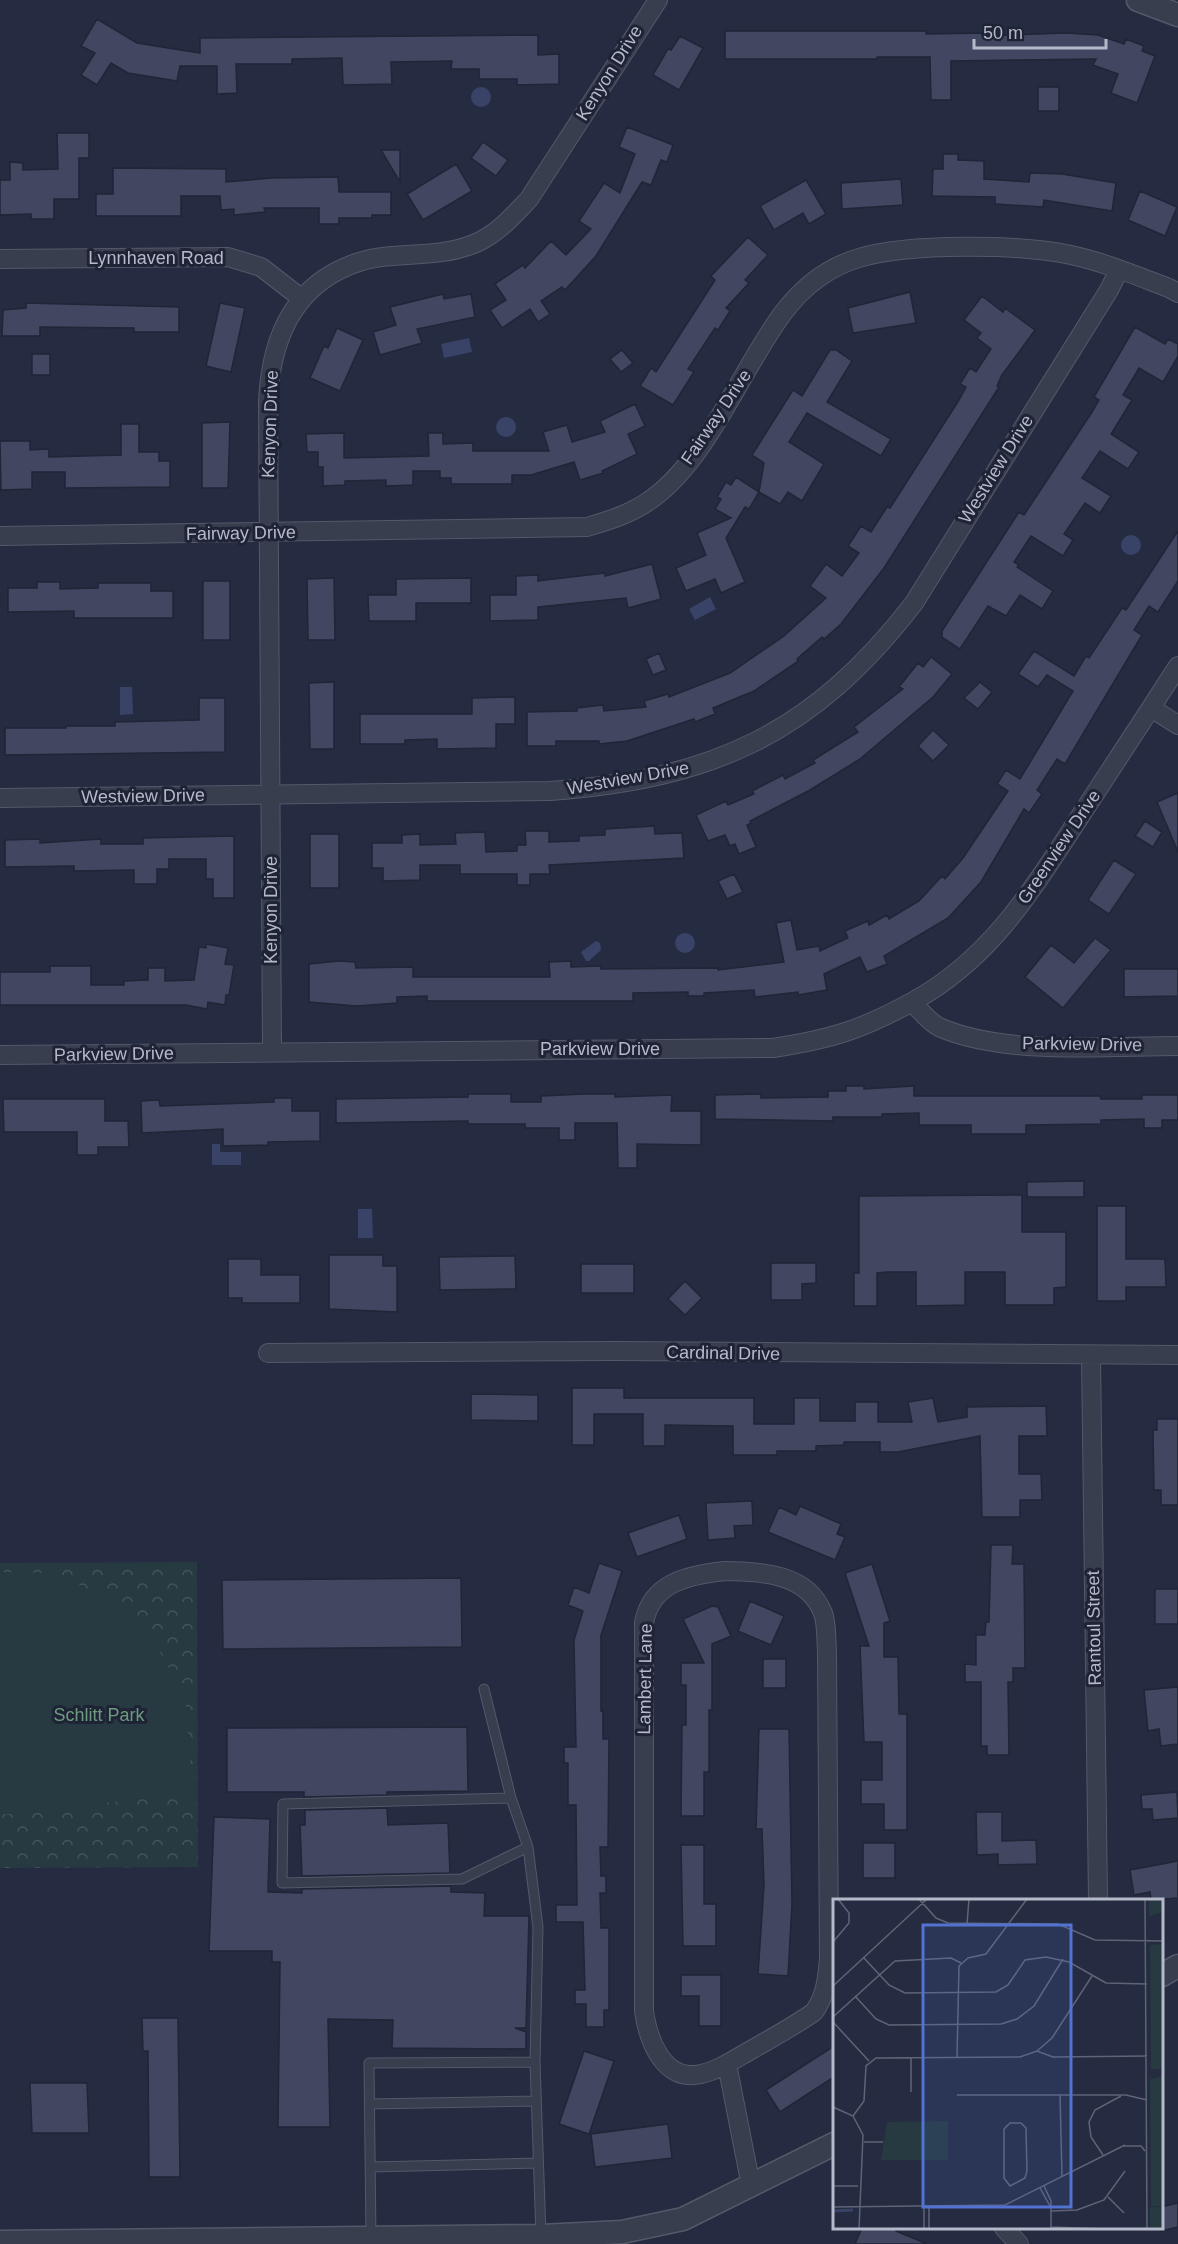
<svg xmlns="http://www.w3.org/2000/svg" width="1178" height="2244" font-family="Helvetica,sans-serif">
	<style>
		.park { fill: url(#park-crowns) }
		.garden { fill: #273941 }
		.water { fill: #394367 }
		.building { fill: #414760; stroke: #202537; stroke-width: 1.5 }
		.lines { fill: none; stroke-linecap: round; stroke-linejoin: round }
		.service-casing { stroke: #54596a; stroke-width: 11 }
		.minor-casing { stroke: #54596a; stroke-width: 20 }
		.tertiary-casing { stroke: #54596a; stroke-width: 25 }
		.service { stroke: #393e4f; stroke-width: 9 }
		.minor { stroke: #393e4f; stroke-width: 18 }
		.tertiary { stroke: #393e4f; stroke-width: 22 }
		.labels { text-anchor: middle; stroke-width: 6; stroke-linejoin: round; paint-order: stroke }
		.street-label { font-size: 18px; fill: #b6b9ca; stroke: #1e2335 }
		.park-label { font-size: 18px; fill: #6d9b80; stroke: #1e2335 }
		.inset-river { fill: none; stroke: #394367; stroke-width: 3 }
		.inset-road { fill: none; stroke: #5f6477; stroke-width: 1.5 }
		.view { fill: #5373d3; fill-opacity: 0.15; stroke: #5373d3; stroke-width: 3 }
		.inset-edge { fill: none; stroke: #b6b9ca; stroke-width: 3 }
	</style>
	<defs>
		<pattern id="park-crowns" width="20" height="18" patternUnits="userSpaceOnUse" patternTransform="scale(1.5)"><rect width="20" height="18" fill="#273941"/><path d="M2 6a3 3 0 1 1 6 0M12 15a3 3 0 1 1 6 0" fill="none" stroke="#44545b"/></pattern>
	</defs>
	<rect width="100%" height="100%" fill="#252b40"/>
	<!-- park -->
	<path class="park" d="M197,1562L198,1867L0,1868V1563Z"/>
	<!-- garden -->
	<path class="garden" d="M0,1572L57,1573L141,1618L185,1697L193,1791L25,1814H0Z"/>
	<!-- water -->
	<path class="water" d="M471 97a10 10 0 1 1 20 0a10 10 0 1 1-20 0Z
		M469,338L472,352L444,358L441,344Z
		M496 427a10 10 0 1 1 20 0a10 10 0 1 1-20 0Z
		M1121 545a10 10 0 1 1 20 0a10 10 0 1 1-20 0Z
		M710,597L716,609L695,620L689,609Z
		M120,687H132L133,714L120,715Z
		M675 943a10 10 0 1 1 20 0a10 10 0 1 1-20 0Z
		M596,941L600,943L601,950L589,961H586L581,952Z
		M212,1144H220V1152H241V1165H212Z
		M358,1209H372L373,1238H358Z"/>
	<!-- building -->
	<path class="building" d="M97,19L137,43L200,53V38L538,35V55L559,54V84L517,85V79H479V69H451L452,61L391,62L392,84L343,85L342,58L292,59V64H236L237,93L217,94V66H180L177,81L128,73L111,63L97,85L81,75L95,53L81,46Z
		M725,31H926V34L985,33V36L1067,33L1098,35L1124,44L1126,39L1144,46L1142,51L1155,56L1137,103L1111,93L1118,74L1093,65L1096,59L951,61V100H931L930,57H877V59H725Z
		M680,36L703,48L679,90L653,75L668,49L671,50Z
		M1038,87H1059V111H1038Z
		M627,127L673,145L667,162L661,160L651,185L642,182L596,256L565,290L562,287L541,301L550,314L538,322L530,309L502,328L490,310L506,300L495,284L523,265L525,268L551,241L566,255L591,229L579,221L604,183L620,193L635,154L619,147Z
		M57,133H89V158H79V199H54V219H31V214L0,215V180H10V162L23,163V170L58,169Z
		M483,142L508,160L496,176L471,158Z
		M381,150H400V182Z
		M943,154H958V160L984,161V179L1029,182L1030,173L1062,174L1116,183L1112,211L1044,200L1043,207L995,204V197L932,196L933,169H943Z
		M456,164L472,191L423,220L407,194Z
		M113,168L226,169V182L272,178L338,177L339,192H391V215H372V218H339V224H319V208H264L265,212L234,215V209L221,210L220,196H181V216H96V194H113Z
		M901,179L903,205L842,209L841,183Z
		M806,180L826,214L809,224L803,213L774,230L760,206Z
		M1140,191L1177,207L1165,236L1128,220Z
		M748,237L768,255L745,280L749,283L726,308L730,311L718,330L715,328L688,369L694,372L673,405L640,386L651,368L656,372L715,280L711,276Z
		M910,292L916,323L853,333L848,308Z
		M443,294L444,299L471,294L475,317L417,329L422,343L380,355L373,332L396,325L390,307Z
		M982,296L1003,312L1005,308L1035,330L1002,375L997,386L999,387L884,568L841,624L824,639L822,637L797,659L798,661L754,691L713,708L715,714L695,722L694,719L627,741L599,744V741H556V746H527V712L577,711V708L603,705L604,711L646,707L644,701L668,694L669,697L730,673L784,636L826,598L810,586L826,564L842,576L859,553L848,546L861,526L871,532L887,507L890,508L959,400L966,387L960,384L970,368L976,372L991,349L977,338L981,333L964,320Z
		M26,303L179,307V332H134V328L40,327V336H2L3,310L26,308Z
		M220,303L245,308L231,372L206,366Z
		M1135,327L1165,344L1168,339L1178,344V356L1163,382L1139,368L1123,395L1132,400L1111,434L1139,452L1128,469L1100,451L1082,478L1111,496L1100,513L1085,503L1064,534L1073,540L1063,556L1031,536L1014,562L1019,565L1017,567L1053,591L1042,609L1020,595L1006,616L988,606L960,649L942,637V631L1019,512L1024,515L1092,412L1099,400L1094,397Z
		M337,328L363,340L340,391L310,378L324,346L328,348Z
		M622,350L633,363L621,372L610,359Z
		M830,350H836L852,361L827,402L891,439L881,456L807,413L789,442L824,464L802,501L788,492L780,504L759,492L764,463L752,455L793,390L802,396Z
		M32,354H50V375H32Z
		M635,404L645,426L628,434L637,454L602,471L603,473L580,480L574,462L531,475H512V484H451V478H440V471H413V485L386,486V480L345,481V485L323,486V467H318V452H307L306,434L344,433V458L429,456L428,433H443V444L473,443V451H549L543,432L567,425L572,442L605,432L600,421Z
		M230,422L228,488H202V423Z
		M121,424H139V452H159V461H170V487L65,488V472H32V489L1,490L0,441H30V450L49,449V457L121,455Z
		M736,477L759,492L749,509L745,507L726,538L745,582L721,593L715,579L686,591L676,568L706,555L697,533L731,518L715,509L721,499L717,497L726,482L731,485Z
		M1178,531V581L1158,612L1149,606L1134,630L1142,635L1065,764L1057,759L1037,790L1042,794L1029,813L1024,809L981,882L948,918L884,956L887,964L867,972L860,957L824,974L827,990L798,995V992L755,997L754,990L704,993V996H688V992L633,993V1001H427V996L397,997V1003L357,1006L309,1002V964L339,961L355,962L356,968L413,967V977H550L549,962L571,961V967L601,966V969L718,968V970L784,962L776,923L791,920L797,950L819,946L820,951L848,938L845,931L868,921L869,925L887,915L889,919L919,901L942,876L945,879L963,858L1008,791L997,784L1006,770L1020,779L1073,691L1047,675L1038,687L1018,674L1034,651L1074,676L1086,656L1089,658L1122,608L1126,610Z
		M652,564L661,599L628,608L626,598L538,607V620L490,621V595H516V576L538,575V581L605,573V576Z
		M334,578L335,640H308L307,579Z
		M471,578V603H416V621H369L368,595H396V579Z
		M203,581H230V640H203Z
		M37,582H60V589L98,588V583H151V591H173V618H74V611L8,612V588H37Z
		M659,653L666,670L653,675L646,659Z
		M931,657L952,674L933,697L860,759L810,790L750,821L751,823L747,825L756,847L739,854L735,844L730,846L725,835L708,841L696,815L726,801L728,805L754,794L752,791L783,775L785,779L815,763L813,760L858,732L854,727L903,689L899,687L918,663L923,667Z
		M334,682V749H310L309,683Z
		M980,682L992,692L978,709L964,698Z
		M515,697V724H496V748L437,749V739L405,740V744H360V714H472V698Z
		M199,698H225V752L5,755V728H66V726H115V722L199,720Z
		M933,730L949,745L933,761L918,746Z
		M1178,793V852L1157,802Z
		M1145,821L1162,832L1153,847L1135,836Z
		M654,826L655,834L682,833L684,858L549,865L550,874H530V885H517V874H460V865H420V880L383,881V868H372V843H402V835L420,834V845L456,844L455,833L485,832L486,852L517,851V845H526L525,831H549V842L579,841V836L605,835V829Z
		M310,834H339V888H310Z
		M234,836V898H213V879H206V859H169V869H157V884H134V870L74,871V866L5,867V840L40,839V843L101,839V844H143V838Z
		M1114,860L1136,874L1109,914L1088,900Z
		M734,874L743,892L727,899L718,881Z
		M1095,938L1111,950L1063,1008L1025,977L1051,945L1074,963Z
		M206,944L228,948L225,964L234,965L229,995H226L225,1005L208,1002L207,1009L186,1005H0V972H50V966H91V985H124V981L148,980V968H165V981L194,980L199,947L206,948Z
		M1124,969H1178V996L1124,997Z
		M846,1086H864V1089L914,1086V1096H1100L1101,1099H1142V1095H1178V1120H1162V1128H1144V1119L1101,1120V1124L1026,1125V1134H971V1125H919V1113L882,1114V1117H833V1121L715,1119V1095L761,1094V1098L828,1097V1091H846Z
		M468,1094H511V1102H541V1096L585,1094H615V1097L672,1095L671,1111H701V1145L637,1144V1168H618L617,1123H575V1140H559V1128H525V1124H468V1121L336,1123V1099L468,1097Z
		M274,1098H292V1111H320V1141L268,1142V1145L223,1146V1129L142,1133L141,1101L159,1100L160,1106L274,1102Z
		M3,1099H105V1121H128L129,1147H98V1155H77V1132H4Z
		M1084,1181V1197H1027V1182Z
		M1022,1195V1232H1066V1287L1054,1288V1305H1005V1272H965V1305L916,1306V1272H888L877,1273V1306H854V1273H859V1196Z
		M1097,1206H1126V1259H1165L1166,1287H1126V1301H1097Z
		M329,1255H383V1266H397V1312L329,1309Z
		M515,1256L516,1289L440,1290L439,1257Z
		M228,1259H261V1275H300V1303H242V1298H228Z
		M771,1263H816V1283L802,1284V1300H771Z
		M581,1264H634V1293H581Z
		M685,1281L702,1298L685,1315L668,1299Z
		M572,1388H624V1398H754V1424H794V1398H820V1421H855V1402H878V1422H912L908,1402L933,1398L938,1422L967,1417V1407L1046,1406L1047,1436H1019V1474H1041L1042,1500H1020V1517H982L980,1436L898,1452H880V1442H844V1445L816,1446V1451H777V1455H733V1426L665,1425V1446H643V1414H594V1445H572Z
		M471,1394L538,1395V1421L471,1420Z
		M1157,1419H1178V1505H1161V1490H1154L1153,1430H1157Z
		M752,1501L753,1525L734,1526L735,1538L708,1540L706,1503Z
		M800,1506L841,1524L837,1534L845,1537L835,1560L768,1532L779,1507L796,1515Z
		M679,1515L687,1539L637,1557L628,1533Z
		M991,1545H1013L1012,1564H1024L1025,1668H1013V1682H1008L1009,1755H987V1746H981V1682H965V1664L976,1665V1635H985L986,1622H989Z
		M599,1563L622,1571L601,1635V1711L603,1710V1739H609L608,1847H600L601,1876H606V1893H600L601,1928H609V2010H604V2027H586V2004H575V1990H585L583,1922H556V1905H577L576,1805H568V1763H564V1747H576L574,1640L583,1611L568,1605L574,1587L589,1593Z
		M872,1564L890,1621L884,1623V1657H898L899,1714H907V1830H884V1804H861V1780H882V1742H864L860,1646H869L845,1573Z
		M461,1578L462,1647L223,1649L222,1580Z
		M1155,1589H1178V1624H1155Z
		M750,1601L784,1616L771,1645L738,1631Z
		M712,1606L718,1607L731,1636L712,1644V1710H709V1772H704V1816H681L682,1725H686V1685H681V1663H704L683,1619Z
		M763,1659H786V1688H763Z
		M1178,1687V1744L1161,1746L1159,1729L1148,1731L1144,1690Z
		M467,1727L468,1791L387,1792V1795L304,1797V1792H227V1728Z
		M759,1729H789L792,1904L788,1976L758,1974L764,1885L762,1829H756Z
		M1177,1792L1178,1818L1153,1820L1152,1809H1142L1141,1795Z
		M387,1808L388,1825L448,1823L450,1873L302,1876L300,1825H305V1810Z
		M976,1812H1002V1841L1036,1840L1037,1864L998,1865V1854L977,1855Z
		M214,1817L270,1819L268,1892L302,1893V1889L451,1886V1892L485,1893L484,1916H529L526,2028H515L526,2032V2049L392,2048L393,2020L328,2019L330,2127H278L280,1962H272V1951H209Z
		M863,1843H895V1878H863Z
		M681,1845H704V1904H716V1946H683Z
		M1178,1861V1898L1151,1900L1150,1892L1134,1895L1130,1870Z
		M681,1975H721V2026H699V1996H681Z
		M142,2018H178L180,2177H149L148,2051H143Z
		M834,2046V2077L780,2112L766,2090Z
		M584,2051L614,2061L589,2134L559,2124Z
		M30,2083H87L89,2133H32Z
		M668,2124L672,2158L595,2167L591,2134Z
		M1178,2203V2227L1161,2231V2207Z
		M862,2228H897L896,2231L927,2244H855Z"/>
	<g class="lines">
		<!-- service casing -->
		<g class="service-casing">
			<path id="service" d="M484,1689L511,1798L528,1847L538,1927L535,2062L541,2236
				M511,1798L283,1804L282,1883L462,1879L528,1847
				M369,2104L536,2101
				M371,2167L538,2163
				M371,2239L369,2063L535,2062"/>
		</g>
		<!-- minor casing -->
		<g class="minor-casing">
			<path id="minor" d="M0,259L228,257L261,267L301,298
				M0,536L587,527C611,520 633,513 653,498C708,458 742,368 783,313C802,288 828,267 859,258C908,243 1020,244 1071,255C1104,262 1137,276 1169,288L1178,293
				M1151,708L1178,725
				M0,798L550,791C713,779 813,734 914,603L1109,290L1119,270
				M912,1002C992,958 1032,890 1081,815C1113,766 1146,716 1178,666
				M272,1052L268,401C271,338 294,283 359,262C397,250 437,260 476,243C497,234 513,216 529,199L658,0
				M0,1055L773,1048C831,1039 861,1030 912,1002C919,1009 929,1022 939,1027C1005,1056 1107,1046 1178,1046
				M268,1353L615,1351L1178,1355
				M1091,1356L1098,1900
				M725,1571C762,1572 807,1573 823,1613C827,1624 826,1639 827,1651L829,1959C827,1979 826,1995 814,2012C794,2026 772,2038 751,2050C735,2059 719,2070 701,2074C663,2083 648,2039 644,2011V1623C651,1582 689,1575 725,1571Z
				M727,2064L751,2186
				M1004,2228L1019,2244"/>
		</g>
		<!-- tertiary casing -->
		<g class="tertiary-casing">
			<path id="tertiary" d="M1138,0L1178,15
				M1162,1975L1178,1966
				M0,2242L541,2236L622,2232L683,2219L834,2144"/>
		</g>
		<!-- service -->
		<use href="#service" class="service"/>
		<!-- minor -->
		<use href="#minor" class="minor"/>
		<!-- tertiary -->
		<use href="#tertiary" class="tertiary"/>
	</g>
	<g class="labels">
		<!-- street labels -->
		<g class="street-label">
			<text transform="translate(609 73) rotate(-58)" y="6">Kenyon Drive</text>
			<text x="156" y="264">Lynnhaven Road</text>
			<text transform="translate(716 417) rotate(-56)" y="6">Fairway Drive</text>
			<text transform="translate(270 424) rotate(-88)" y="6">Kenyon Drive</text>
			<text transform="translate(996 469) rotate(-58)" y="6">Westview Drive</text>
			<text transform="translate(241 533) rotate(-1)" y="6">Fairway Drive</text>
			<text transform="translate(628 778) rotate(-10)" y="6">Westview Drive</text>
			<text transform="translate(143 796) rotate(-1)" y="6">Westview Drive</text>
			<text transform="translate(1059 847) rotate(-56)" y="6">Greenview Drive</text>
			<text transform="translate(271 910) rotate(-90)" y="6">Kenyon Drive</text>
			<text transform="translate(1082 1044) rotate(1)" y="6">Parkview Drive</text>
			<text x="600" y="1055">Parkview Drive</text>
			<text transform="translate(114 1054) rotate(-1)" y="6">Parkview Drive</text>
			<text transform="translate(723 1353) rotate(1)" y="6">Cardinal Drive</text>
			<text transform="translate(1094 1628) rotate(-91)" y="6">Rantoul Street</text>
			<text transform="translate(645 1679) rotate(-89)" y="6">Lambert Lane</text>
		</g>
		<!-- park labels -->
		<g class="park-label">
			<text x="99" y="1721">Schlitt Park</text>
		</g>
	</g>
	<!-- overview -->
	<g transform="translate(833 1899)">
		<rect width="330" height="330" fill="#252b40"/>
		<path d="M330,45V170H318L317,46ZM317,308H330V330H317Z" fill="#273941"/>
		<path d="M316,0H330V12L316,18Z" fill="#273941"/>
		<path d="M330,177V307H318L317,180ZM115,222V261H48L54,223Z" fill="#273941"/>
		<path d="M85,224L108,229L114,251L84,252ZM77,227V250H55L59,234Z" fill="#273941"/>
		<path class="inset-river" d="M0,312L20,311"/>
		<path class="inset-road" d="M86,0L103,19L115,24L225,25L262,41L330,42M312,0L314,330M134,25L136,0M0,43L16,24V14L5,0M30,58L56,86L72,94L163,93L175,86L192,61L213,58L236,63L273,84L314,85M0,87L94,0M22,97L43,120L56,126L168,125L184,120L201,107L230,60M0,118L62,62L118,59L128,64M0,123L36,162M204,152L219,139L259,77M124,158L126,67L135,59L153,55L194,0M78,159V193M124,196H293L314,201M227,196L229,277M0,208L20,217L30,236L26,330M20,217L31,202L33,167L43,159L187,158L204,152L220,158L314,157M177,224H188L193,229L194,272L192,279L177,287L171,279V230ZM31,243H50M290,247H308L312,252M270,256L258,238L256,223L262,211L288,197M0,287H25M211,287L218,302V329M207,289L217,307M275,298L291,314M0,308L172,306L292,246M91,308V330M96,308V330M218,312L244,311L271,301L292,272M218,328L272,330"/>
		<path class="view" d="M90,26H238V308H90Z"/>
		<rect width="330" height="330" class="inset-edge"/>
	</g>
	<!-- scale -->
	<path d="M974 39v9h132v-9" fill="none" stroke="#b6b9ca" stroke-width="3"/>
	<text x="983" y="39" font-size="18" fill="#b6b9ca" stroke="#1e2335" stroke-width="4.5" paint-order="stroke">50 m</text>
</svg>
